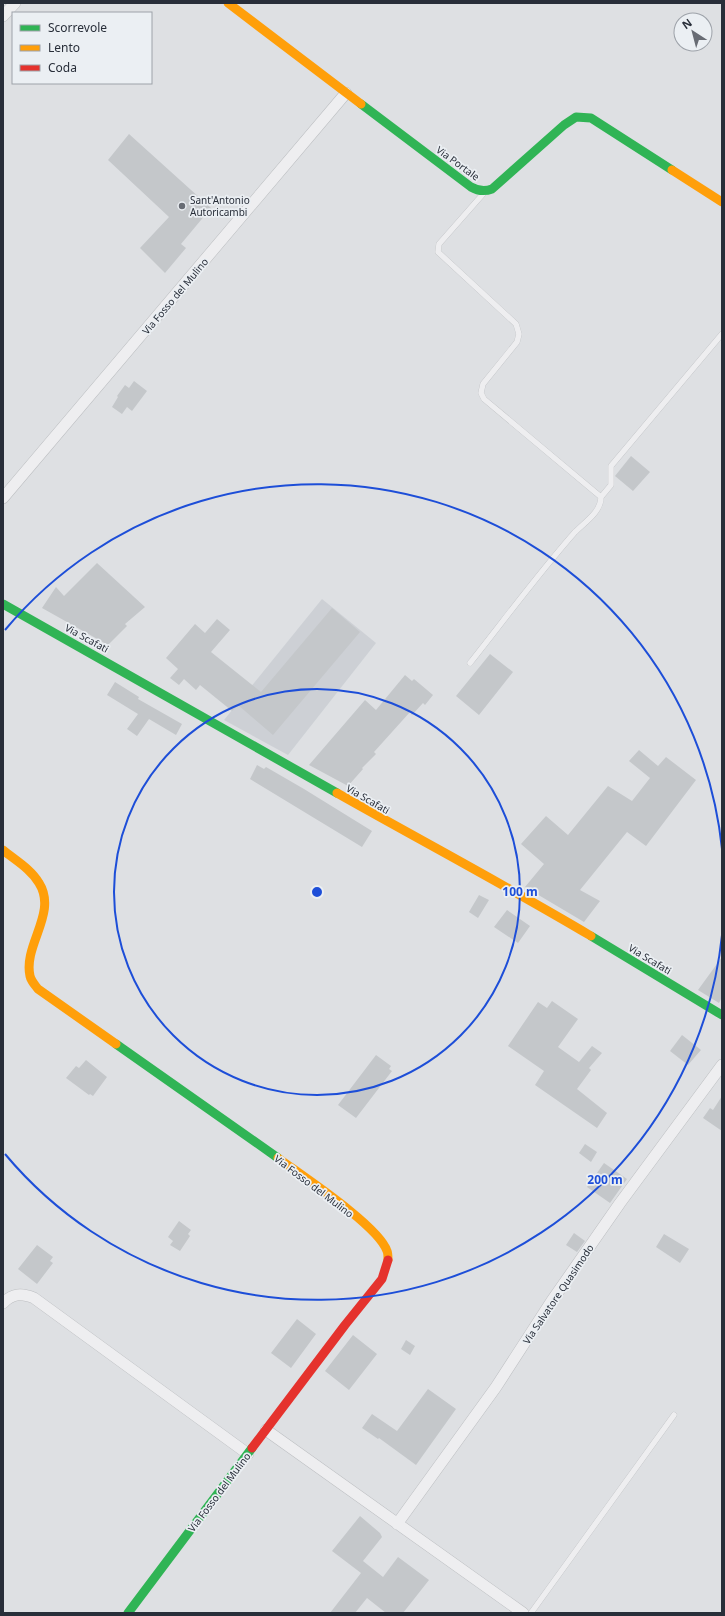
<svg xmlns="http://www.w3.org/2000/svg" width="725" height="1616" font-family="'Noto Sans',sans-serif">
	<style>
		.built { fill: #cdd0d5 }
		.building { fill: #c4c7ca }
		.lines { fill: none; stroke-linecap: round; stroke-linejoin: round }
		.lane-casing { stroke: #bcbec1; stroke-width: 6 }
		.street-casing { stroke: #bcbec1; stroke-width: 12 }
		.lane { stroke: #eeeef0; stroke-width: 5.5 }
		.street { stroke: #eeeef0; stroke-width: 11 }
		.fast { stroke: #30b455; stroke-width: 9 }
		.slow { stroke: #ff9f0a; stroke-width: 9 }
		.jam { stroke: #e5322d; stroke-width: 9 }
		.ring { fill: none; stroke: #1d4ed8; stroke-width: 2 }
		.poi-dot { fill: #686c74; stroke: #ebeff3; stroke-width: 1.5 }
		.labels { text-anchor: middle; stroke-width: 3.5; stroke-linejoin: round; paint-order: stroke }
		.street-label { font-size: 10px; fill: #282e39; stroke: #ebeff3 }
		.poi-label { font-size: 10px; fill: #282e39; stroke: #ebeff3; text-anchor: start }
		.centre { fill: #1d4ed8; stroke: #ebeff3; stroke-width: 2 }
		.ring-label { font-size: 12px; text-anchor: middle; font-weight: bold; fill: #1d4ed8; stroke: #ebeff3; stroke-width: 3.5; stroke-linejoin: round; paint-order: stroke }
	</style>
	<rect width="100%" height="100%" fill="#dee0e3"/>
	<!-- built -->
	<path class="built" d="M322,599L376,643L288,755L224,720Z"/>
	<!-- building -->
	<path class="building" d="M129,134L211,208L181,244L186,248L165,273L140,248L169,217L108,160Z
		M134,381L147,391L132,411L127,407L122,414L112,407L118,397L117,396L125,385L129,388Z
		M631,456L650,472L633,491L615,476Z
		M97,563L145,607L125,624L127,626L108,645L42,608L56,587L64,596Z
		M332,608L360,632L273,735L238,705L232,711L200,685L196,690L184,679L179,685L170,678L178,669L166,658L195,624L205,633L217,619L230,630L211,652L261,692Z
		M490,654L513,672L479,715L456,696Z
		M405,675L412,681L414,679L433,695L425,705L423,703L412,715L410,712L374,752L376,754L362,768L363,769L348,786L309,765L365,700L376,710Z
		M115,682L139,697L138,699L182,724L176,735L149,719L137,736L127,729L138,714L107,695Z
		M639,750L658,766L666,757L696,780L646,846L627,832L580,890L600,901L584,922L525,887L544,864L521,844L546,816L568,835L608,786L632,801L650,778L629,761Z
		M257,765L264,769L266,767L304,789L372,831L362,847L250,779Z
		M479,895L489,900L478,918L469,912Z
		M507,910L530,926L518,943L494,927Z
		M722,957V997L719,1003L698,990Z
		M552,1001L578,1019L558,1047L579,1062L592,1046L602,1053L589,1068L591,1070L577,1089L607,1113L597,1128L535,1085L544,1071L508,1046L538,1002L547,1008Z
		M682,1035L701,1050L688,1065L670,1051Z
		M376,1055L391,1066L389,1069L392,1071L356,1118L338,1105Z
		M86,1060L107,1077L93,1096L90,1094L89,1095L66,1078L76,1066L79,1068Z
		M722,1096V1131L703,1118L710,1108L713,1110Z
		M585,1144L597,1152L591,1162L579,1153Z
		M604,1163L627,1179L610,1203L587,1187Z
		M179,1221L191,1230L188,1234L190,1236L180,1251L170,1245L173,1241L168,1237Z
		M574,1233L585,1241L577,1252L566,1245Z
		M664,1234L689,1249L680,1263L656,1247Z
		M37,1245L53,1257L50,1261L53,1263L37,1284L18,1269Z
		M297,1319L316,1334L291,1368L271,1353Z
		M353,1335L377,1354L349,1390L325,1371Z
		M406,1340L415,1346L410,1355L401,1349Z
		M428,1389L456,1409L416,1465L379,1438L378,1439L362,1428L372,1414L397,1431Z
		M360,1516L380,1533L382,1537L363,1561L383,1577L398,1557L429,1580L403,1613H386L367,1598L355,1613H330L361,1573L332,1551Z"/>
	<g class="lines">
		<!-- lane casing -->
		<g class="lane-casing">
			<path id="lane" d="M601,497L611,485V466L722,334
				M470,663C505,619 538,574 575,532C585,522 601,512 601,497L484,399L481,393L483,384L517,342L519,334L516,324L438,252L439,244L483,194
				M531,1613L674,1415"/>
		</g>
		<!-- street casing -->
		<g class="street-casing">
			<path id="street" d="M3,16L15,3
				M3,498L346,93
				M3,1303C13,1293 22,1293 34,1298L248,1454
				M266,1430L523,1613
				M397,1524L496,1387L551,1302L620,1203L722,1065"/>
		</g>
		<!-- lane -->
		<use href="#lane" class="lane"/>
		<!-- street -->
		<use href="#street" class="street"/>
		<!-- fast -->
		<path class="fast" d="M361,104L471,187C478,191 484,192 492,189L564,125L576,117L591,118L672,170
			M3,604L337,793
			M591,936L722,1015
			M116,1044L278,1158
			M128,1613L252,1448"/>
		<!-- slow -->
		<path class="slow" d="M228,3L361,104
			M672,170L722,202
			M337,793C422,841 507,886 591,936
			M3,850C15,860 31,869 39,883C58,913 23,945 30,976C31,981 35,985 38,989L116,1044
			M278,1158C301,1175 379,1226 387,1251C388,1253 388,1257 388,1260"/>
		<!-- jam -->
		<path class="jam" d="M252,1448L345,1325L382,1279L388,1260"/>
	</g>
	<!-- distance rings -->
	<g class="ring">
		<circle cx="317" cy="892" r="203"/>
		<path d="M722 935A407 407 0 0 1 5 1154M5 630A407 407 0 0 1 722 849"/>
	</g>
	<!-- markers -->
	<circle class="poi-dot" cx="182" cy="206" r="4"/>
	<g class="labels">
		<!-- street labels -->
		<g class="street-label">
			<text transform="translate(458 163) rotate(36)" y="4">Via Portale</text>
			<text transform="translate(175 296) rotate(-50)" y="4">Via Fosso del Mulino</text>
			<text transform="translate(87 638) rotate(29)" y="4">Via Scafati</text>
			<text transform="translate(368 799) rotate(30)" y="4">Via Scafati</text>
			<text transform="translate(650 959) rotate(31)" y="4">Via Scafati</text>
			<text transform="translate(314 1186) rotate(37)" y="4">Via Fosso del Mulino</text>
			<text transform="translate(558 1294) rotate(-56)" y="4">Via Salvatore Quasimodo</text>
			<text transform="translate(219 1492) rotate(-53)" y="4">Via Fosso del Mulino</text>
		</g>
		<!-- poi labels -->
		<g class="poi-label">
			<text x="190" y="204">Sant'Antonio<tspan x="190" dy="12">Autoricambi</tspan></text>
		</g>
	</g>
	<circle cx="317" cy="892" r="6" class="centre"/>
	<g class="ring-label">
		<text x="520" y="896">100 m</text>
		<text x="605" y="1184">200 m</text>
	</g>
	<!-- border -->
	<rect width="725" height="1616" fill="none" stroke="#282e39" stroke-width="8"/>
	<!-- legend -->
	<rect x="12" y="12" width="140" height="72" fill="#ebeff3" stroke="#9da2a9"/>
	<rect x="20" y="25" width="20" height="6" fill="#30b455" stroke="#9da2a9"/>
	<text x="48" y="32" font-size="12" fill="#282e39">Scorrevole</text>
	<rect x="20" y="45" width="20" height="6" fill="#ff9f0a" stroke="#9da2a9"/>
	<text x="48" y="52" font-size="12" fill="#282e39">Lento</text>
	<rect x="20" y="65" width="20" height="6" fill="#e5322d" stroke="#9da2a9"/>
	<text x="48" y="72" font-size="12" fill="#282e39">Coda</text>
	<!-- north arrow -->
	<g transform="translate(693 32) rotate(324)"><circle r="19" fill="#ebeff3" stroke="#9da2a9"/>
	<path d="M0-3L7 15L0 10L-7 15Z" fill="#686c74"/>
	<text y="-6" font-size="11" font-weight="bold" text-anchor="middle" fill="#282e39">N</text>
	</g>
</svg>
